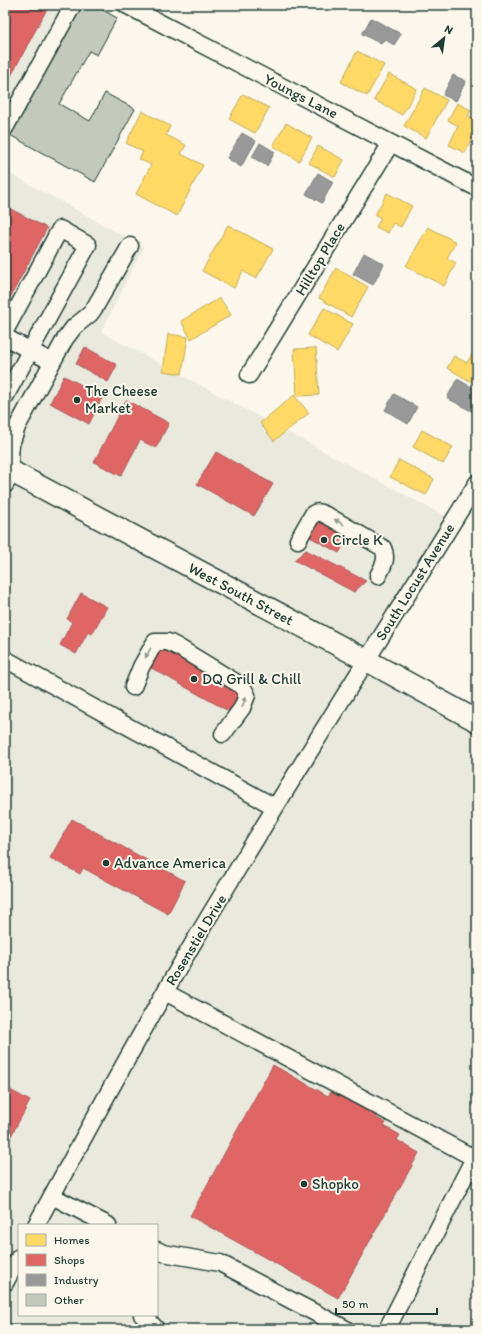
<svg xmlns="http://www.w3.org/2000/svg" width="482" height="1334" font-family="Itim,sans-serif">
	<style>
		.built { fill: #eae9de; fill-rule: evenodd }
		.homes { fill: #ffd966; stroke: #bcaa57 }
		.shops { fill: #e06666; stroke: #a65a57 }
		.industry { fill: #999; stroke: #747d7b }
		.building { fill: #c4c9be; stroke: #1f3d34 }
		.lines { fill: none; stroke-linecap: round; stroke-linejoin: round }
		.minor-casing { stroke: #1f3d34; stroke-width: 19 }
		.major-casing { stroke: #1f3d34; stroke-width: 24 }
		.minor { stroke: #fbf7ec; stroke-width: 16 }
		.major { stroke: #fbf7ec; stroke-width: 21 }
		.oneway { fill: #8d9a90 }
		.poi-dot { fill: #1f3d34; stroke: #fbf7ec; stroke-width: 1.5 }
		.labels { text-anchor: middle; stroke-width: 4; stroke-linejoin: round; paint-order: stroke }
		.street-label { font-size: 15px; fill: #1f3d34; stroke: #fbf7ec }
		.poi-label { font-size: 15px; fill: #1f3d34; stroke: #fbf7ec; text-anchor: start }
	</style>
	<rect width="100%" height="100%" fill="#fbf7ec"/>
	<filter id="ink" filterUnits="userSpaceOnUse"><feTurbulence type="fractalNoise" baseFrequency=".025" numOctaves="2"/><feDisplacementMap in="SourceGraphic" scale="8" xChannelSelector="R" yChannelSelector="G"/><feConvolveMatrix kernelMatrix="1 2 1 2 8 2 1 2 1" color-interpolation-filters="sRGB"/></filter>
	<g filter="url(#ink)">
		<!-- built -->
		<path class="built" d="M5,5H73L5,127Z
			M5,171L144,247L101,332L454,521L366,660L477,721V1329H5ZM19,1225H157V1315H19Z"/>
		<!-- homes -->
		<path class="homes" d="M357,51L384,65L367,96L341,82Z
			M389,74L417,89L402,115L374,100Z
			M425,88L447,100L426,138L404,126Z
			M243,94L269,108L255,133L229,119Z
			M457,103L471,110L468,116L477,120V129L465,153L449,145L458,126L448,120Z
			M142,111L170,126L166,135L186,145L181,154L203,165L177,216L136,194L151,165L139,159L143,152L126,143Z
			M286,123L312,138L299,161L273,146Z
			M318,146L344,160L335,177L309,163Z
			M387,193L412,206L401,227L393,223L388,233L376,227L381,218L375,215Z
			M228,225L273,249L256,279L243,271L234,288L202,271Z
			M428,227L456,242L447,258L456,263L444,286L406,266Z
			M336,268L368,287L351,317L319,298Z
			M220,298L231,315L191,339L181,321Z
			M324,308L353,324L337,352L308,335Z
			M168,334L188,337L182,374L163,371Z
			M477,345V385L447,368L454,356L467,363Z
			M316,348L319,395L297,396L294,349Z
			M294,395L309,413L274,441L260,423Z
			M422,430L453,447L443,464L413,447Z
			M399,460L434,479L426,495L390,477Z"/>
		<!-- shops -->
		<path class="shops" d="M5,5H40L47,9L5,87Z
			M5,206L47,228L5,307Z
			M85,347L117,365L108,382L76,364Z
			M64,376L103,396L89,424L50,403Z
			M126,400L169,423L156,448L140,440L121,476L94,462Z
			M216,452L273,484L254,516L197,484Z
			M342,515L365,527L357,542L348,537L339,553L310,537L322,516L336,524Z
			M306,550L366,581L354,592L294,560Z
			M81,593L107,607L92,634L88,632L76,654L60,645L72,622L67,619Z
			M157,645L241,693L230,712L146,665Z
			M72,819L185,881L168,914L83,868L80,874L50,858Z
			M273,1065L328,1096L331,1092L338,1096L340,1093L377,1113L375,1117L386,1123L384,1126L400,1135L397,1140L419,1153L338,1298L190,1216Z
			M5,1087L30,1101L5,1147Z"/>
		<!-- industry -->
		<path class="industry" d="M371,18L401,34L394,45L384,39L381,44L362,34Z
			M453,75L466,81L456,101L443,95Z
			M242,133L256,141L241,167L227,158Z
			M260,143L275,152L267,166L252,157Z
			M318,173L333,182L322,203L306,194Z
			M364,253L384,264L373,285L353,274Z
			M457,379L477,390V414L447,398Z
			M394,394L417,407L408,424L385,410Z"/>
		<!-- building -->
		<path class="building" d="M80,5H94L117,18L97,55L89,51L59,104L90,121L105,93L135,109L95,182L8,134Z"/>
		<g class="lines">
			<!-- minor casing -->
			<g class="minor-casing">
				<path id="minor" d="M126,5L477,188
					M5,128L73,5
					M5,331L60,229L88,245L5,397
					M5,337L52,362
					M249,375L391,143
					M5,485L12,471L10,457L11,444L17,427L65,339L74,327L90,314L95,307L130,246
					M298,540L313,514C318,510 323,514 328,516L383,548C388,559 383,566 378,576
					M5,659L275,807
					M133,687L141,667L155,642H168L178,647L242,686L247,695L242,708L223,734
					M165,992L474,1158
					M52,1196L108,1225
					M36,1225C87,1131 138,1037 192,945C284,789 382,637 477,483
					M157,1250L163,1253L220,1263L346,1329
					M5,1283L19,1257
					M142,1315L149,1321L156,1329
					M387,1329L477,1152"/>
			</g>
			<!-- major casing -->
			<g class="major-casing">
				<path id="major" d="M5,468L366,660L477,721"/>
			</g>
			<!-- minor -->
			<use href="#minor" class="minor"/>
			<!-- major -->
			<use href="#major" class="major"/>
		</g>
		<!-- one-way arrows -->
		<defs><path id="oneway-solid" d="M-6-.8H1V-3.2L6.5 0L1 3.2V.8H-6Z"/></defs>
		<g class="oneway">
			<use href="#oneway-solid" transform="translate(339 522) rotate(-150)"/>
			<use href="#oneway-solid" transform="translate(148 653) rotate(119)"/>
			<use href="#oneway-solid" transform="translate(244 702) rotate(-71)"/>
		</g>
	</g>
	<!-- markers -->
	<g class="poi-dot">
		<circle cx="77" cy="400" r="4"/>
		<circle cx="324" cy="540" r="4"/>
		<circle cx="194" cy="679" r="4"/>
		<circle cx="106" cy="863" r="4"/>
		<circle cx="304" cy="1184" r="4"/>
	</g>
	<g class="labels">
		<!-- street labels -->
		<g class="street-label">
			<text transform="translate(301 96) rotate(27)" y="5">Youngs Lane</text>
			<text transform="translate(320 259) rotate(-59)" y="5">Hilltop Place</text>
			<text transform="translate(415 582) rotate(-58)" y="5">South Locust Avenue</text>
			<text transform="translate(241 594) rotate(28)" y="5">West South Street</text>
			<text transform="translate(196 940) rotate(-59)" y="5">Rosenstiel Drive</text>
		</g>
		<!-- poi labels -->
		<g class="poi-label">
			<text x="85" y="396">The Cheese<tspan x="85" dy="17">Market</tspan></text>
			<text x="332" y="545">Circle K</text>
			<text x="202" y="684">DQ Grill &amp; Chill</text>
			<text x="114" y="868">Advance America</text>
			<text x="312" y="1189">Shopko</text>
		</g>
	</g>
	<!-- margin -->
	<rect width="482" height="1334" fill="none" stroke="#fbf7ec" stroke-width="20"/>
	<rect x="10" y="10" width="462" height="1314" fill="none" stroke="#1f3d34" stroke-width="1.5" filter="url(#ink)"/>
	<!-- legend -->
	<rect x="18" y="1224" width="140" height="92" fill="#fbf7ec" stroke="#a3ada2"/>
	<rect x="26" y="1234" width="20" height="12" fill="#ffd966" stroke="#a3ada2"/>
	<text x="54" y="1244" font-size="12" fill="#1f3d34">Homes</text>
	<rect x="26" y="1254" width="20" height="12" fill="#e06666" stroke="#a3ada2"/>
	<text x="54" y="1264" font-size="12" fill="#1f3d34">Shops</text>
	<rect x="26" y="1274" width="20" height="12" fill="#999999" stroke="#a3ada2"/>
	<text x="54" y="1284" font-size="12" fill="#1f3d34">Industry</text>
	<rect x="26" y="1294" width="20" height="12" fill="#c4c9be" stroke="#a3ada2"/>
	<text x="54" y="1304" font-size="12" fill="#1f3d34">Other</text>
	<!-- north arrow -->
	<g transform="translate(444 38) rotate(29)" stroke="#fbf7ec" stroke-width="3" paint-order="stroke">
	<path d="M0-3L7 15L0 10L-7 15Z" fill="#1f3d34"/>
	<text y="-6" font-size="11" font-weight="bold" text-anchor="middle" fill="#1f3d34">N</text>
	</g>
	<!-- scale -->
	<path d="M336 1308v6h101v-6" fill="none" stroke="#1f3d34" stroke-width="2"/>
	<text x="342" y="1308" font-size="12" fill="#1f3d34" stroke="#fbf7ec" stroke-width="3" paint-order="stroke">50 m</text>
</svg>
